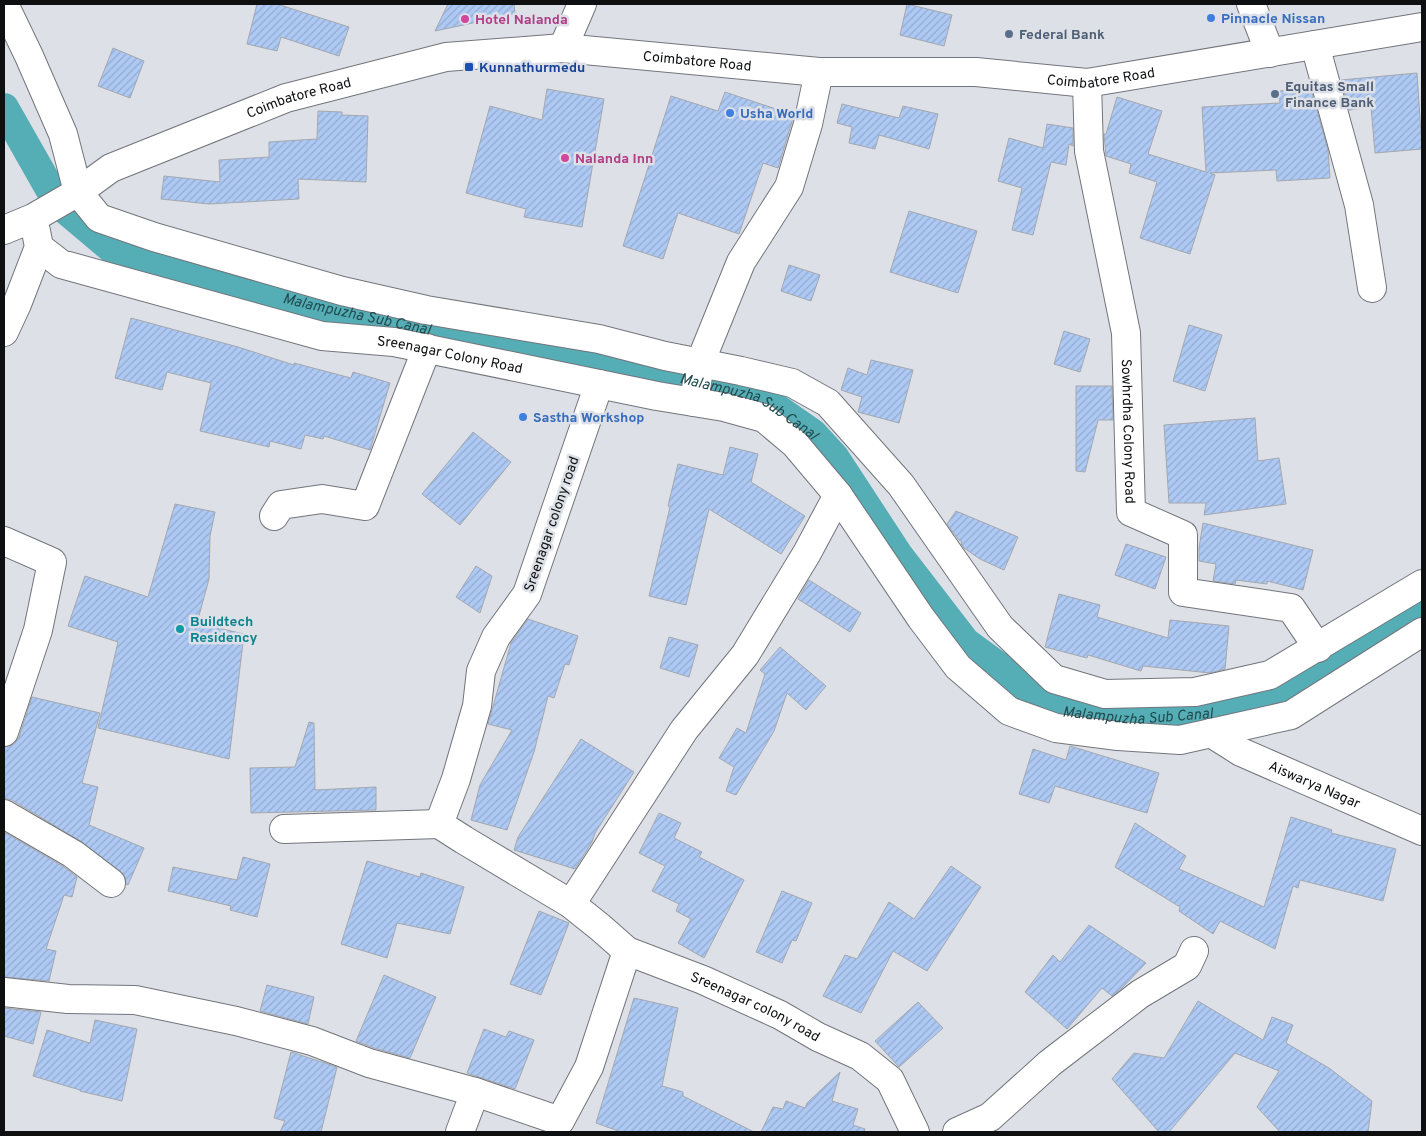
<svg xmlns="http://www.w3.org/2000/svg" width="1426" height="1136" font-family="Overpass,sans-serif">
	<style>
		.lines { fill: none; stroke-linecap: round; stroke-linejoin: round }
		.canal { stroke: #55adb6; stroke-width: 30 }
		.building { fill: url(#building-hatch); stroke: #a4a8ae }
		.street-casing { stroke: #72757b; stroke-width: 30 }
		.secondary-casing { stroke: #72757b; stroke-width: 30 }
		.street { stroke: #fff; stroke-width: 28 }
		.secondary { stroke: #fff; stroke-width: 28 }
		.shop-dot { fill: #3f7fe0; stroke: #dde1e7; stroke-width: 2 }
		.hotel-dot { fill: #d1479c; stroke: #dde1e7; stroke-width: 2 }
		.service-dot { fill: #5c6f8a; stroke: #dde1e7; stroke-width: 2 }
		.transit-dot { fill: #1a4fb4; stroke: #dde1e7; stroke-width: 2 }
		.culture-dot { fill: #0f9aa8; stroke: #dde1e7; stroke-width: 2 }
		.labels { text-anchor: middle; stroke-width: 5; stroke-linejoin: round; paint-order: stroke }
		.shop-label { font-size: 14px; font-weight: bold; fill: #366cbe; stroke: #dde1e7; text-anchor: start }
		.hotel-label { font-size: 14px; font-weight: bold; fill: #b23c85; stroke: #dde1e7; text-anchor: start }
		.service-label { font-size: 14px; font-weight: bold; fill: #4e5e75; stroke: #dde1e7; text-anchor: start }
		.street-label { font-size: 14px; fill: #0e0f11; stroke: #dde1e7 }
		.transit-label { font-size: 14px; font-weight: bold; fill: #164399; stroke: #dde1e7; text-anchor: start }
		.culture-label { font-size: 14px; font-weight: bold; fill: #0d838f; stroke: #dde1e7; text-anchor: start }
		.water-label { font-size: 15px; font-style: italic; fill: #224b4f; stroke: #dde1e7 }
	</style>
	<defs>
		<pattern id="building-hatch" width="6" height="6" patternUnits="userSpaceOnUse" patternTransform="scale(1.25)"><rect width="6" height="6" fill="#adc9f4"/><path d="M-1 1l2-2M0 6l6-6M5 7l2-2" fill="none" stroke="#94abd0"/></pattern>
	</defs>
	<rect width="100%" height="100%" fill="#dde1e7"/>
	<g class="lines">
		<!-- canal -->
		<path class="canal" id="s1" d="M4,108L58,203L115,251L194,276L313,305L512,347L669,375L760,397L813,434L834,457L898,555L965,642L1059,711L1134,719L1252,710L1310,680L1422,606"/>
	</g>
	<!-- building -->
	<path class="building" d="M257,4H277L349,27L339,56L281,37L277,51L247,44Z
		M448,4H514L515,14L435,31Z
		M907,4L952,15L944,46L900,35Z
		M113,48L144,61L130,98L98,86Z
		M1417,73L1422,149L1375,153L1371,107L1349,110L1341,80Z
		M547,89L604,99L582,227L524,217L526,209L466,193L490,106L542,120Z
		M1311,89L1328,150L1330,178L1277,181L1276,170L1210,173L1215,175L1190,254L1140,238L1157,182L1129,173L1131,164L1106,156L1104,134H1106L1117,97L1162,111L1148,154L1206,172L1202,107L1280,103L1279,91Z
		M725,92L794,115L778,168L763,163L739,234L678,213L663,259L623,246L671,96L718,111Z
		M842,104L899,118L903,106L938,114L929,149L879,135L875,149L849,143L852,127L837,123Z
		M318,111L342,112V115L368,116L366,182L298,179L299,199L209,204L161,199L164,176L220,182L219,160L269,157V142L317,139Z
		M1047,124L1073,128V146L1069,144L1066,165L1051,162L1033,235L1012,230L1022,188L998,181L1009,138L1043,148Z
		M909,211L977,231L958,293L890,272Z
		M789,265L820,275L811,301L781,291Z
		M131,318L238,347L294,365V363L351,378L353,372L390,383L370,450L324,436L323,439L305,435L301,449L270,441L269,447L200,431L211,383L167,372L162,390L115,378Z
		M1189,325L1222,335L1205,391L1173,381Z
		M1064,331L1090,339L1080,372L1054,364Z
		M871,360L913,370L899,423L858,412L862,397L841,390L848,368L867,375Z
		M1076,386H1112L1113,420H1098L1085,472L1076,471Z
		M1255,418L1258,461L1279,458L1286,504L1204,515L1206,503H1169L1164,425Z
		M473,432L511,462L460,525L422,494Z
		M730,447L758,454L751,482L805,516L781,554L709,509L686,605L649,596L670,507L668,506L678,464L723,475Z
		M175,504L215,512L210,536L209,579L197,623L244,634L229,759L98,728L118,642L68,626L85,576L148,597Z
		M956,511L1018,537L1004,570L980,559L964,548L961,544L962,542L959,540L947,524Z
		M1203,523L1313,550L1303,590L1267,581V584L1236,580L1235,584L1213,581L1216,564L1199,561V548Z
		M1126,544L1166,557L1155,589L1115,575Z
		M476,566L492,576L480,613L456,597Z
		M809,580L861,613L850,632L798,599Z
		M1059,594L1100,605L1097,617L1168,638L1170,620L1229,626L1225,669L1210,673L1143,666L1141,671L1088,655L1087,658L1045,647Z
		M528,619L578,636L569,665L565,664L554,698L548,696L534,752L507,830L471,820L480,785L512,730L488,724L511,643Z
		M669,637L698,645L689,677L660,668Z
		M780,647L826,686L806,710L787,693L774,731L736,795L726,791L734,767L719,758L737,728L746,733L765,674L760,670Z
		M32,697L100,713L82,783L98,787L89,825L144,848L128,885L126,884L125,877L120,871L82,842L12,800L4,798V747L14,744L19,737Z
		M309,722L314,723L315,790L376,787V810L251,813L250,768L295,767Z
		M581,739L634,772L595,833L592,842L575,869L514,850L518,837Z
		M1070,746L1159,773L1147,813L1055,786L1049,803L1019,794L1033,749L1066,760Z
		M659,813L681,823L674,838L702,852L699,857L744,880L704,958L678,943L691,919L676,911L679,904L652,891L665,866L639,853Z
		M1291,817L1332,830L1331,833L1396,849L1383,901L1300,880L1298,888L1293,886L1275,949L1220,921L1213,934L1179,911L1180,907L1115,867L1135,823L1186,856L1179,869L1264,907Z
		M4,832L64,867L77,877L72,897L64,895L46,949L56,951L49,981L4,977Z
		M243,857L270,864L257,917L230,910L231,906L168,891L173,867L237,880Z
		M367,861L420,877L421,873L464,887L450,934L397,923L387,958L341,944Z
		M951,866L981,887L927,971L893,951L861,1013L823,996L845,955L857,959L889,902L914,919Z
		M782,891L812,903L796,941L792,940L782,963L756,952Z
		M539,911L569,923L541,995L510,984Z
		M1089,925L1146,963L1122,988L1112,996L1102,988L1067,1029L1025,992L1053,955L1060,962Z
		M384,975L436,997L410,1058L374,1048L356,1041Z
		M267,985L314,997L308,1024L260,1011Z
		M634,998L678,1008L662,1086L683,1092V1096L754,1132H621L596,1123Z
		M1198,1001L1263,1040L1272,1017L1293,1025L1286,1043L1329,1068L1372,1101L1368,1132H1280L1257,1107L1279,1071L1235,1053L1169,1132H1159L1112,1079L1134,1053L1164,1058Z
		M918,1002L943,1028L899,1067L875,1041Z
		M4,1008L41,1012L33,1044L4,1036Z
		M95,1020L137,1029L122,1101L80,1091V1090L33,1076L47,1030L90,1043Z
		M484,1029L506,1037L509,1031L534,1040L515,1089L467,1073Z
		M291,1052L337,1067L321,1132H280L285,1121L274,1118Z
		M840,1072L832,1101L858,1109L853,1125L865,1129L864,1132H761L773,1107L783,1109L786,1101L805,1108L807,1103Z"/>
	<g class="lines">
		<!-- street casing -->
		<g class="street-casing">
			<g id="street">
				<path d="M4,4L29,56L63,134L78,192L99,218L154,237L342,291L426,310L599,339L665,356L741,371L792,383L828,403L901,485L1000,627L1054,679L1105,694L1195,692L1270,675L1422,584"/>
				<path d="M1251,4L1270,53"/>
				<path d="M1315,45L1359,205L1372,288"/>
				<path d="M563,48L582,4"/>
				<path id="s2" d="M1087,83L1089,151L1126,333L1131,512L1183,535V592L1291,608L1318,648"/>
				<path id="s3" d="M39,247L61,264L322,336L394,342L657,396L724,407L764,418L795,444L838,495L921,618L958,667L1009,711L1056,728L1118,736L1180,740L1291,715L1422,632"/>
				<path d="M4,332L17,304L39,247L36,231"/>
				<path id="s4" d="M599,384L527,594L496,637L481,671L477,706L456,779L439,824L464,840L571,904L601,928L627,951L703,980L780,1015L818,1037L860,1056L890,1080L915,1132"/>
				<path d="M694,402L700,363L741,262L789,187L808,124L819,72"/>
				<path d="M274,516L281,505L322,499L365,506L427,348"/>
				<path d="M4,541L52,562L38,630L4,732"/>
				<path id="s5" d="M1211,733L1241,752L1422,831"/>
				<path d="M4,814L73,854L111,883"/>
				<path d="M284,829L439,824"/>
				<path d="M571,904L684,730L745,655L807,553L838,495"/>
				<path d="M4,992L68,999L135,1000L236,1021L312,1041L369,1063L475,1092L560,1121L589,1067L627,951"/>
				<path d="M460,1132L475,1092"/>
				<path d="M957,1132L990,1117L1050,1063L1140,994L1187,966L1194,951"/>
			</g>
		</g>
		<!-- secondary casing -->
		<g class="secondary-casing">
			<g id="secondary">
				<path id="s6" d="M4,230L33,218L78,192L111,168L286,98L446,57L563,48L819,72H976L1087,83L1422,27"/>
			</g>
		</g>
		<!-- street -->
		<use href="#street" class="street"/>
		<!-- secondary -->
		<use href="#secondary" class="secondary"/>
	</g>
	<!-- markers -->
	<g class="shop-dot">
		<circle cx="1211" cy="18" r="5"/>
		<circle cx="730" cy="113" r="5"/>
		<circle cx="523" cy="417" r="5"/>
	</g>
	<g class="hotel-dot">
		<circle cx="465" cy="19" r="5"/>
		<circle cx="565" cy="158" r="5"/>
	</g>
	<g class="service-dot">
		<circle cx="1009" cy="34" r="5"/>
		<circle cx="1275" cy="94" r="5"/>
	</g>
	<rect class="transit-dot" x="464" y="62" width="10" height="10" rx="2.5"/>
	<circle class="culture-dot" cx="180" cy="629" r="5"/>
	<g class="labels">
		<!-- shop labels -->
		<g class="shop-label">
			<text x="1221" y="23">Pinnacle Nissan</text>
			<text x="740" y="118">Usha World</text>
			<text x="533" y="422">Sastha Workshop</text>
		</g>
		<!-- hotel labels -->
		<g class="hotel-label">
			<text x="475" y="24">Hotel Nalanda</text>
			<text x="575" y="163">Nalanda Inn</text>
		</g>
		<!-- service labels -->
		<g class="service-label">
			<text x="1019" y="39">Federal Bank</text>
			<text x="1285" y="91">Equitas Small<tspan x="1285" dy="16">Finance Bank</tspan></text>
		</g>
		<!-- street labels -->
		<g class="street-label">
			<text dy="5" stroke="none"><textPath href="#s6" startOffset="730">Coimbatore Road</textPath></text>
			<text dy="5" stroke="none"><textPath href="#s6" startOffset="1135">Coimbatore Road</textPath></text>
			<text dy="5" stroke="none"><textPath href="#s6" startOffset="325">Coimbatore Road</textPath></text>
			<text dy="5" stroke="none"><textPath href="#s3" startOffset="428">Sreenagar Colony Road</textPath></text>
			<text dy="5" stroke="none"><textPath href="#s2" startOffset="352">Sowhrdha Colony Road</textPath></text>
			<text transform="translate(551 524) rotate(-71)" y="5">Sreenagar colony road</text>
			<text dy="5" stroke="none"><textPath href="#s5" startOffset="116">Aiswarya Nagar</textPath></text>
			<text dy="5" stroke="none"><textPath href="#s4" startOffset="839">Sreenagar colony road</textPath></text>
		</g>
		<!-- transit labels -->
		<g class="transit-label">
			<text x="479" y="72">Kunnathurmedu</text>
		</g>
		<!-- culture labels -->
		<g class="culture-label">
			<text x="190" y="626">Buildtech<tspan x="190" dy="16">Residency</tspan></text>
		</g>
		<!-- water labels -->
		<g class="water-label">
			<text dy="5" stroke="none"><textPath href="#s1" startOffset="434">Malampuzha Sub Canal</textPath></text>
			<text dy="5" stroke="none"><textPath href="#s1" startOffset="839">Malampuzha Sub Canal</textPath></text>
			<text dy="5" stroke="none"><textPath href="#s1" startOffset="1364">Malampuzha Sub Canal</textPath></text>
		</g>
	</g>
	<!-- border -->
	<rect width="1426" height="1136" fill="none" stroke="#0e0f11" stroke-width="10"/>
</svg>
